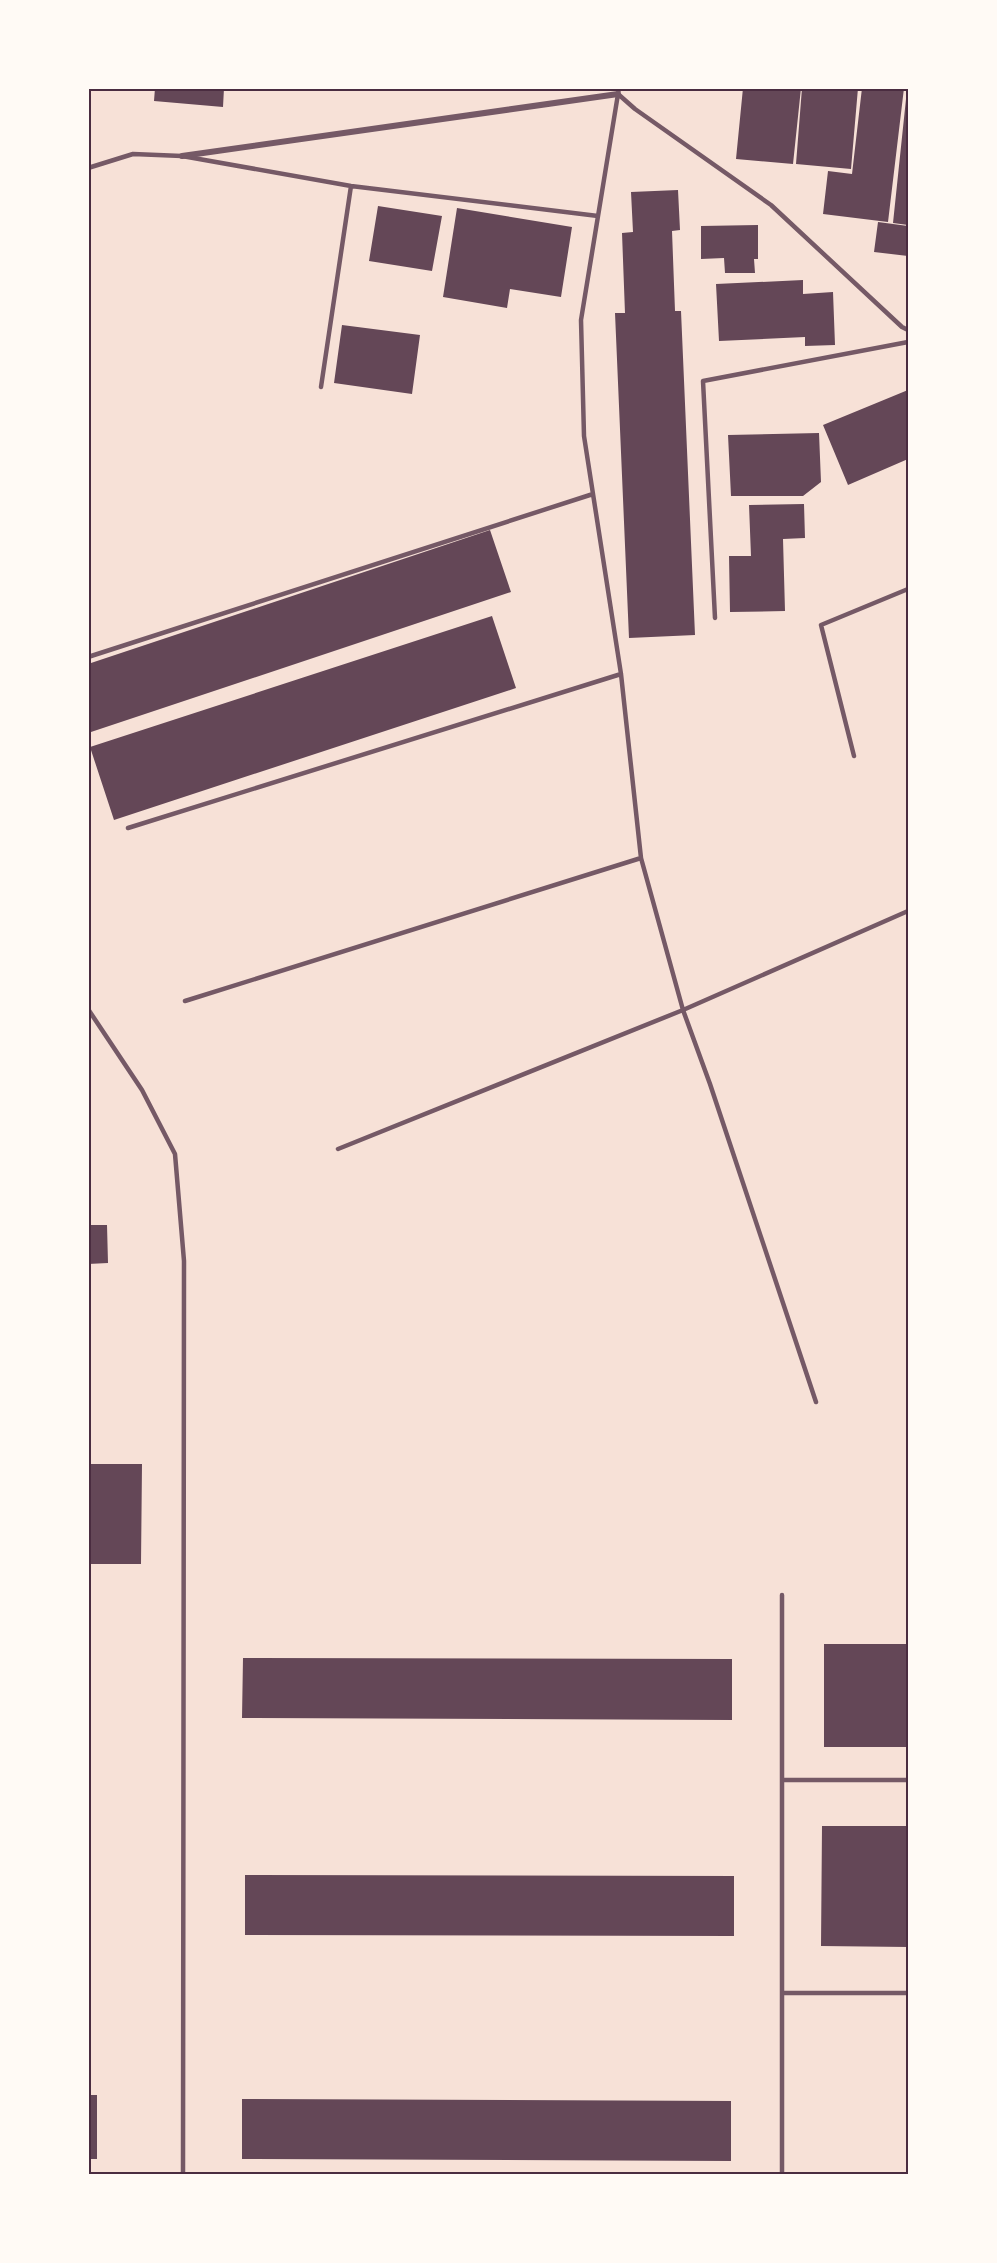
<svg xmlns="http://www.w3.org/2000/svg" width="997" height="2263" font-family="Poppins,sans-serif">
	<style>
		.building { fill: #644757 }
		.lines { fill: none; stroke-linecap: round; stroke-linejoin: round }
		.service { stroke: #755966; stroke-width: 4.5 }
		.minor { stroke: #755966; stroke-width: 6 }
		.neatline { fill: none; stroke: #4a2c40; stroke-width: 2 }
	</style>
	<rect width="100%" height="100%" fill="#f7e1d7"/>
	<!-- building -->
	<path class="building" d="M155,88H224L223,107L154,101Z
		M743,88H801L793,164L736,159Z
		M802,88H858L851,169L796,164Z
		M862,88H904L888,222L823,214L828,171L852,174Z
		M906,99H908V225L893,223Z
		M678,190L680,230L672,231L675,311H681L695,635L629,638L615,313H625L622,233L633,232L631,192Z
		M378,206L442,216L432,271L369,261Z
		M457,208L572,227L561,297L510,289L507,308L443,297Z
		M878,222L908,226V256L874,252Z
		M758,225V259H754L755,273H725L724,258L701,259V226Z
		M803,280V294L833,292L835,345L805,346V337L719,341L716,284Z
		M342,325L420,335L412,394L334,383Z
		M908,390V459L848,485L823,425Z
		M819,433L821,482L803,496H731L728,435Z
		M804,504L805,538L783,539L785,611L730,612L729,556H751L749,505Z
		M490,530L511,592L88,733V664Z
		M492,616L516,688L114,820L90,747Z
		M88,1225H107L108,1263L88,1264Z
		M88,1464H142L141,1564H88Z
		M824,1644H908V1747H824Z
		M243,1658L732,1659V1720L242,1718Z
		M822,1826H908V1947L821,1946Z
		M245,1875L734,1876V1936L245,1935Z
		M88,2095H97V2159H88Z
		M242,2099L731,2101V2161L242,2159Z"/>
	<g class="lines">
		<!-- service -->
		<path class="service" d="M619,88L581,320L584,436L621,674L641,858L683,1010L710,1084L816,1402
			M618,94L635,109L771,205L902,327L908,330
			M88,168L133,154L182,156L351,186L598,216
			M321,387L351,186
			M715,618L703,381L908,342
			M88,657L593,494
			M854,756L821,625L908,589
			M128,828L621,674
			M185,1001L641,858
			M88,1009L142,1090L175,1154L184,1261L183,2174
			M338,1149L683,1010L908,911
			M782,1595V2174
			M782,1780H908
			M782,1993H908"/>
		<!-- minor -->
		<path class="minor" d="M182,156L618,94"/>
	</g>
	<!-- border -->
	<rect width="997" height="2263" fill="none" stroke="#fffaf5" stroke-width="180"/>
	<rect x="90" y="90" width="817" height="2083" class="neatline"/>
</svg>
